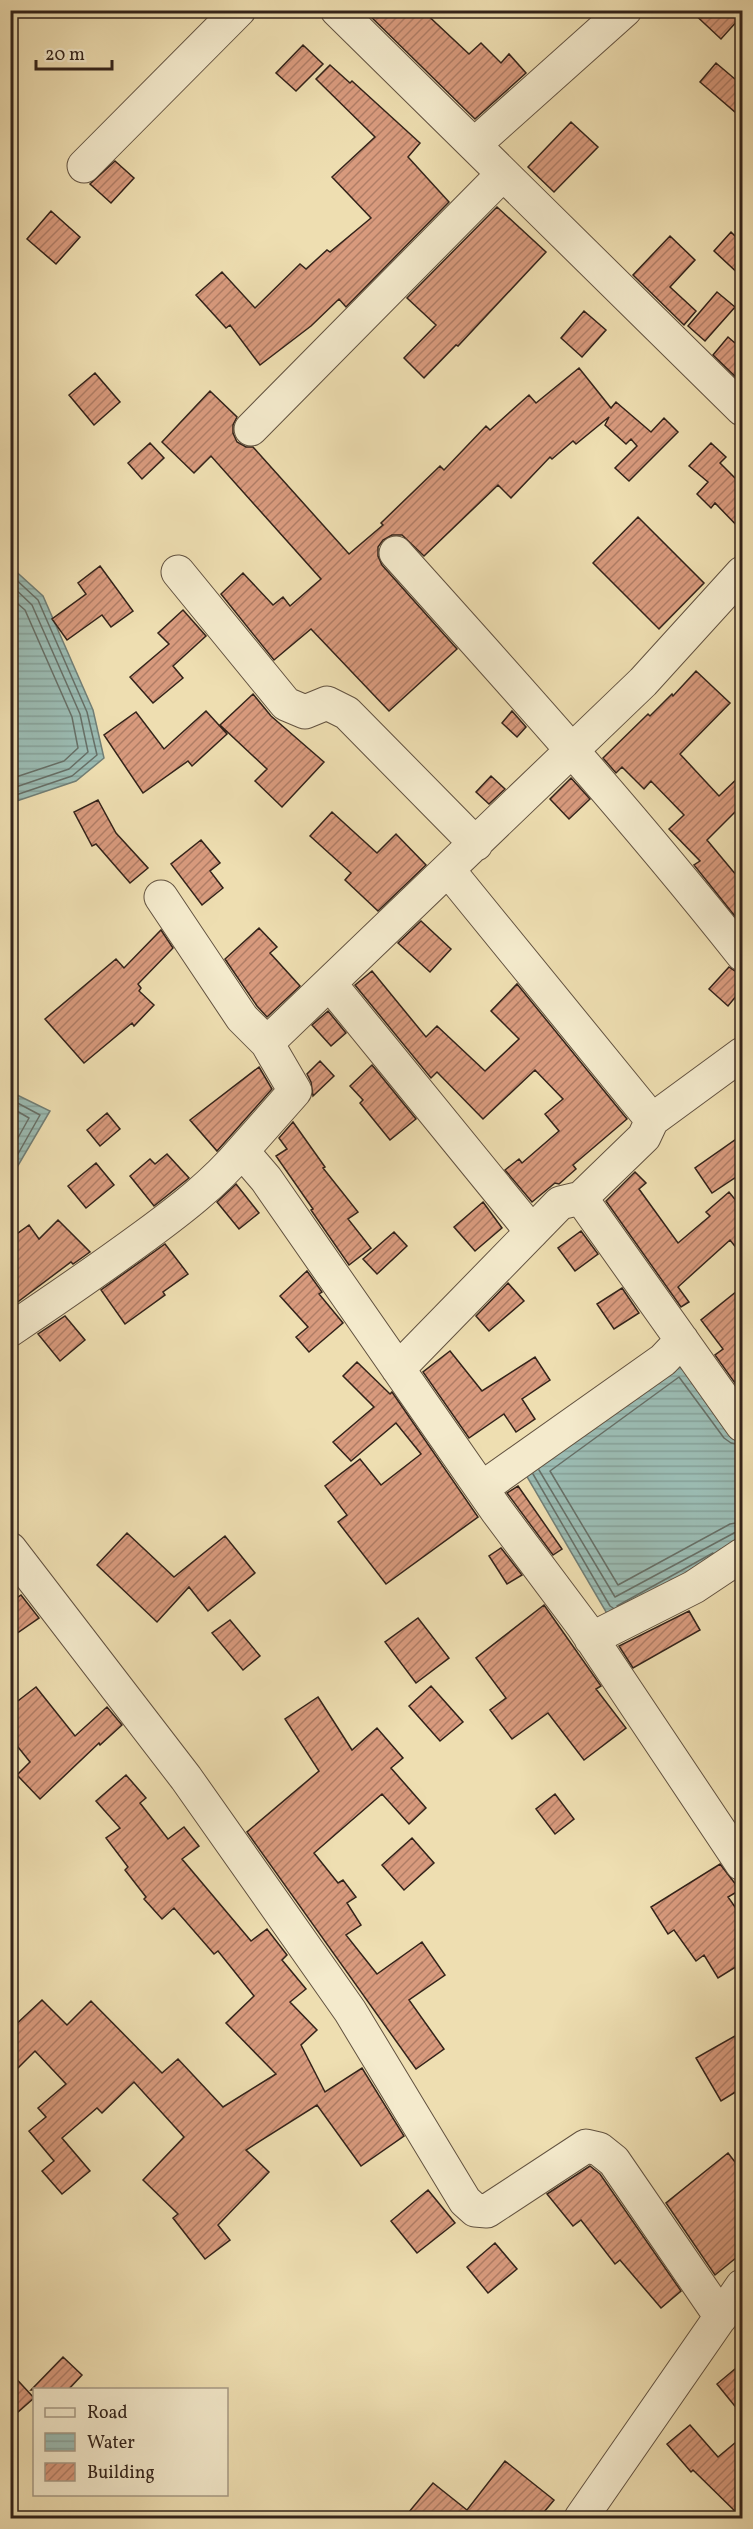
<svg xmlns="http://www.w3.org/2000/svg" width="753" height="2529" font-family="Vollkorn,serif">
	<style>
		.water { fill: url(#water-rules); stroke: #717e75; stroke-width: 1.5 }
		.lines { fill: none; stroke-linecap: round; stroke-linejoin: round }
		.shore { stroke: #676f66; stroke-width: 1.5 }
		.building { fill: url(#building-hatch); stroke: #33231a; stroke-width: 1.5 }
		.minor-casing { stroke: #625240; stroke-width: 35 }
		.minor { stroke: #f4eacc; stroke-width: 33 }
	</style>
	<defs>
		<pattern id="water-rules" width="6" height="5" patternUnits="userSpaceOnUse" patternTransform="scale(1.5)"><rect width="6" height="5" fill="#9bbbb2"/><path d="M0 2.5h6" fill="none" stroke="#86a098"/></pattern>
		<pattern id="building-hatch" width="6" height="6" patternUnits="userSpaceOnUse" patternTransform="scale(1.5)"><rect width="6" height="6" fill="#d89a7d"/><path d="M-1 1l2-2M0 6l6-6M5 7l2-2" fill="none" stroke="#b07d66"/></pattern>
	</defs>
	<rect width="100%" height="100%" fill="#eedeb1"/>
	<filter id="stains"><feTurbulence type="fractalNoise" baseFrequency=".00333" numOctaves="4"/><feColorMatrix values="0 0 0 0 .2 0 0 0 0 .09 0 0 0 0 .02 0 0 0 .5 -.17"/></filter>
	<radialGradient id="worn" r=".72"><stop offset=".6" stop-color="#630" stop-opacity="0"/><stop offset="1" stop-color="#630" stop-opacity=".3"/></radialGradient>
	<!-- water -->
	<path class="water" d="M10,566L43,596L93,710L104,758L76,781L11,803Z
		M11,1092L50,1111L16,1169H11Z
		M685,1344L742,1426V1543L609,1617L519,1463Z"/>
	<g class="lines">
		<!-- shore -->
		<path class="shore" d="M10,574L38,600L87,712L97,755L72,776L10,797
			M10,584L32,605L80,714L88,752L69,769L10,789
			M10,597L25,610L72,717L78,748L64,761L10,779
			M10,1099L40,1115L14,1161L10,1163
			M10,1107L29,1118L10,1152
			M742,1445L731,1443L724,1438L679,1377L550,1471L618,1585L730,1524L742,1522
			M539,1470L615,1597L734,1533L742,1531
			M533,1474L610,1606L613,1608
			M617,1606L713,1553"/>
	</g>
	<!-- building -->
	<path class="building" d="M364,10H422L469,54L481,43L501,63L509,54L526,73L475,119Z
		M690,10H728L738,20L721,39Z
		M303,45L323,64L296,91L276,73Z
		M716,63L742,85V118L700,82Z
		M330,65L350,83L352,81L420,143L408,157L449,202L346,307L339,299L311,326L260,365L230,325L226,328L196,295L222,272L255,308L300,264L306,269L327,250L330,252L371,218L332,177L375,137L316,79Z
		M571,122L598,147L554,192L528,167Z
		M115,161L134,178L111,203L90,184Z
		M497,207L546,252L458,346L456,345L424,378L404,358L436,325L407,298Z
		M51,211L80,237L56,264L27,239Z
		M731,232L742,243V277L714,251Z
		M670,236L695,260L670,287L696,311L684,325L633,275Z
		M717,292L735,307L705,341L688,326Z
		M584,311L606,330L582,357L561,338Z
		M728,337L742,349V383L713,355Z
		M579,368L611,408L616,402L651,432L664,418L678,432L629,481L615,468L637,446L631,439L626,444L605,425L609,417L576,444L573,441L552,459L550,457L511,498L498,485L424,556L402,535H392L383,540L378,547V556L382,565L457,649L389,711L311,629L274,660L221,594L243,573L273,605L283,597L290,606L321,579L211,456L194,473L162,442L210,391L237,417L233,425V433L237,442L246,447H253L349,554L383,525L381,523L440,466L444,470L486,426L490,430L529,395L536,403Z
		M95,373L120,402L94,425L69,395Z
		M150,443L164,458L142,479L128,463Z
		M711,443L726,457L720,463L742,485V531L715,503L711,508L697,494L708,482L689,466Z
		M638,517L704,583L659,629L593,563Z
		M100,566L133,611L111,627L102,615L67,640L52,619L86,594L78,583Z
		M183,610L206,636L173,666L183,678L153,703L130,677L169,644L158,633Z
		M696,671L730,703L680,754L719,796L742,774V805L707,840L742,882V925L694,865L700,861L669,829L684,815L651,781L644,789L622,767L616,773L603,758L648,714L650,716L672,694L673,696Z
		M253,694L271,716L324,762L282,807L255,781L267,769L220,725Z
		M206,711L227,734L192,766L188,761L143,793L104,735L136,712L164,749Z
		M512,711L526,727L517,737L502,723Z
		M491,776L505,789L489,804L476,792Z
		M571,778L590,799L569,819L550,799Z
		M98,800L116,833L148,868L130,883L96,844L92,846L74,812Z
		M332,812L377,853L396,834L426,865L378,911L345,880L351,873L310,836Z
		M201,840L220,863L210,871L223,888L202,905L171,864Z
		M421,921L451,949L430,972L398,943Z
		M259,928L277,947L270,953L300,986L267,1017L257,1006L225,959Z
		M161,930L173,948L138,984L141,988L139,991L154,1005L134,1026L132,1023L84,1063L45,1019L116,959L124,968Z
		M729,967L735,971L742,972V989L728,1006L709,989Z
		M372,971L426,1037L437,1026L485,1071L519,1039L491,1011L517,984L627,1119L573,1165L576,1169L559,1184L555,1183L532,1202L505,1170L519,1159L522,1163L559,1131L545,1114L563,1099L535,1070L483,1119L437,1072L431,1078L355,985Z
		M328,1011L346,1033L331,1046L312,1025Z
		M320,1061L334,1076L313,1096L311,1082L307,1074Z
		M372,1065L416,1119L390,1140L360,1103L363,1100L350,1086Z
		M259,1067L272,1089L217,1151L190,1120Z
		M107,1113L120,1129L100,1146L87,1130Z
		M293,1122L325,1167L323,1168L358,1212L348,1219L371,1248L349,1265L311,1210L313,1209L276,1156L287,1149L279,1138Z
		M742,1135V1173L712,1193L695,1168Z
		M167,1154L189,1178L154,1206L130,1176L150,1159L155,1164Z
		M96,1163L114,1185L86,1208L68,1186Z
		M635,1172L646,1183L639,1189L678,1243L710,1216L706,1212L729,1192L742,1208V1255L730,1240L678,1287L689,1302L681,1307L606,1201Z
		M236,1184L259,1213L239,1229L217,1202Z
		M483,1202L502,1228L475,1251L454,1227Z
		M58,1220L90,1252L73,1264L71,1262L15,1304L10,1297V1239L29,1225L39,1239Z
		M581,1231L598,1254L575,1271L558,1248Z
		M394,1232L407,1246L377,1274L363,1259Z
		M165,1244L188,1274L163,1292L165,1295L125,1324L101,1290Z
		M307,1271L322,1292L319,1294L343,1323L309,1352L296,1337L308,1327L280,1296Z
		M508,1283L524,1301L489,1331L476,1316Z
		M742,1287V1393L715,1355L723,1349L701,1320Z
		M622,1288L639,1313L614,1329L597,1304Z
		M65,1316L85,1340L60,1361L38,1334Z
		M450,1351L482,1391L535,1357L550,1380L522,1399L535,1419L516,1432L504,1414L469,1438L423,1372Z
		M357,1362L390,1394L392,1392L478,1517L386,1584L338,1522L347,1515L325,1486L360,1459L381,1485L421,1454L396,1423L351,1461L333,1442L374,1407L343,1376Z
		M518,1486L562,1549L553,1555L507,1493Z
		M127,1533L174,1577L225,1536L255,1573L208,1611L189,1587L157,1622L97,1565Z
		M501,1548L522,1575L507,1584L489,1556Z
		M21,1595L39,1618L10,1638V1603Z
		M544,1605L601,1686L596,1689L626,1728L584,1760L548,1713L512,1739L490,1710L506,1698L476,1658Z
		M689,1611L700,1630L633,1668L619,1646Z
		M418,1618L449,1658L416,1683L385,1642Z
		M230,1620L260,1656L243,1670L212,1633Z
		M431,1686L463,1722L440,1741L409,1706Z
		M36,1687L75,1736L107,1707L122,1725L100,1745L99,1743L40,1799L17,1775L30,1762L10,1737V1707Z
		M318,1697L352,1750L377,1728L403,1758L391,1768L426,1808L409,1824L382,1794L314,1853L338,1883L343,1880L356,1897L347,1903L361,1925L346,1935L377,1974L422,1942L445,1975L409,2000L444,2049L416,2069L247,1832L319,1771L285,1719Z
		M126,1775L146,1798L140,1803L168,1839L184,1827L199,1846L182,1859L251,1941L267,1929L287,1955L282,1960L306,1989L290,2002L317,2030L301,2045L325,2092L362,2068L404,2136L361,2166L317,2105L246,2150L269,2172L218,2225L230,2240L205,2259L173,2218L178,2214L143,2180L184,2137L134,2082L102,2113L97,2108L62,2138L90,2171L62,2194L42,2171L54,2161L29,2131L46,2117L38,2108L66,2084L35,2051L10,2076V2030L42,2000L67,2025L91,2001L162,2073L178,2059L223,2107L276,2074L226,2023L254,1996L218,1951L214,1954L174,1908L162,1919L144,1899L146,1897L125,1870L128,1867L106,1838L120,1828L96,1801Z
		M555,1794L574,1819L555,1834L536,1809Z
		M412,1838L434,1863L404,1890L382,1865Z
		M720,1864L740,1890L728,1897L742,1917V1963L718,1978L704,1955L696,1961L674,1930L668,1934L651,1907Z
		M742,2032V2088L721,2101L696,2058Z
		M728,2153L742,2171V2253L715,2275L666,2203Z
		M590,2166L600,2174L681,2291L661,2308L620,2260L615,2264L581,2220L573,2226L547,2194Z
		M428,2190L455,2223L417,2253L391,2221Z
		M495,2243L517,2269L488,2293L467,2267Z
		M63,2357L82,2375L68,2390H31Z
		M742,2363V2415L717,2384Z
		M10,2372L34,2398L10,2419Z
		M690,2425L718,2457L742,2437V2518L693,2470L691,2472L667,2444Z
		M505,2461L554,2500L539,2518H404L433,2483L467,2510Z"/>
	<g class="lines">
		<!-- minor casing -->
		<g class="minor-casing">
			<path id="minor" d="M337,10L742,409
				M474,145L625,10
				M84,166L239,10
				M251,429L503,174
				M396,553C514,684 632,815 742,954
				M178,572L286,704L305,712L327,703L347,713L476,844
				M449,871L652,1120
				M161,897L242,1018L267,1043L295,1091L242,1151
				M330,984L532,1232
				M267,1043L643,682L742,573
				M581,1198L742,1425
				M10,1330C56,1299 101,1268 146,1235C180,1210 214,1184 242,1151L266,1179L497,1511L583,1626L742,1864
				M398,1369L560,1203L581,1198L644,1137L652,1120L742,1054
				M482,1488L663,1360L682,1340
				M10,1549L186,1778L350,2011L465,2201L475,2210L487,2211L586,2146L599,2149L614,2161L721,2317
				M591,1639L694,1587L742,1555
				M581,2518L742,2286"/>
		</g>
		<!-- minor -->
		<use href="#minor" class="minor"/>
	</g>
	<!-- margin -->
	<rect width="753" height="2529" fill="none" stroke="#eedeb1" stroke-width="36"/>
	<rect x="12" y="12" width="729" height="2505" fill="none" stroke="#33231a" stroke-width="3"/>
	<rect x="18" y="18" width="717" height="2493" fill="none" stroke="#33231a" stroke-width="1.5"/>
	<!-- legend -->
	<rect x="33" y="2388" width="195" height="108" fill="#f4eacc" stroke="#a79a85" stroke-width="1.5"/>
	<rect x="45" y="2408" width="30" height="9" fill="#f4eacc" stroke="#a79a85" stroke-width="1.5"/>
	<text x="87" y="2418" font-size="18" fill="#33231a">Road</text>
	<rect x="45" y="2433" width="30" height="18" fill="url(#water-rules)" stroke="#a79a85" stroke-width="1.5"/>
	<text x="87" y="2448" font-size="18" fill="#33231a">Water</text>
	<rect x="45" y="2463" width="30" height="18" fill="url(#building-hatch)" stroke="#a79a85" stroke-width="1.5"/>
	<text x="87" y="2478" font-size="18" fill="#33231a">Building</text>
	<!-- scale -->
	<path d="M36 60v9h76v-9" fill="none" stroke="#33231a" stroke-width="3"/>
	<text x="45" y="60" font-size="18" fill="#33231a" stroke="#f4eacc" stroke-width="4.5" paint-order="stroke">20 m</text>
	<rect width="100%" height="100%" filter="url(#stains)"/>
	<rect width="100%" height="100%" fill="url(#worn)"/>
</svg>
